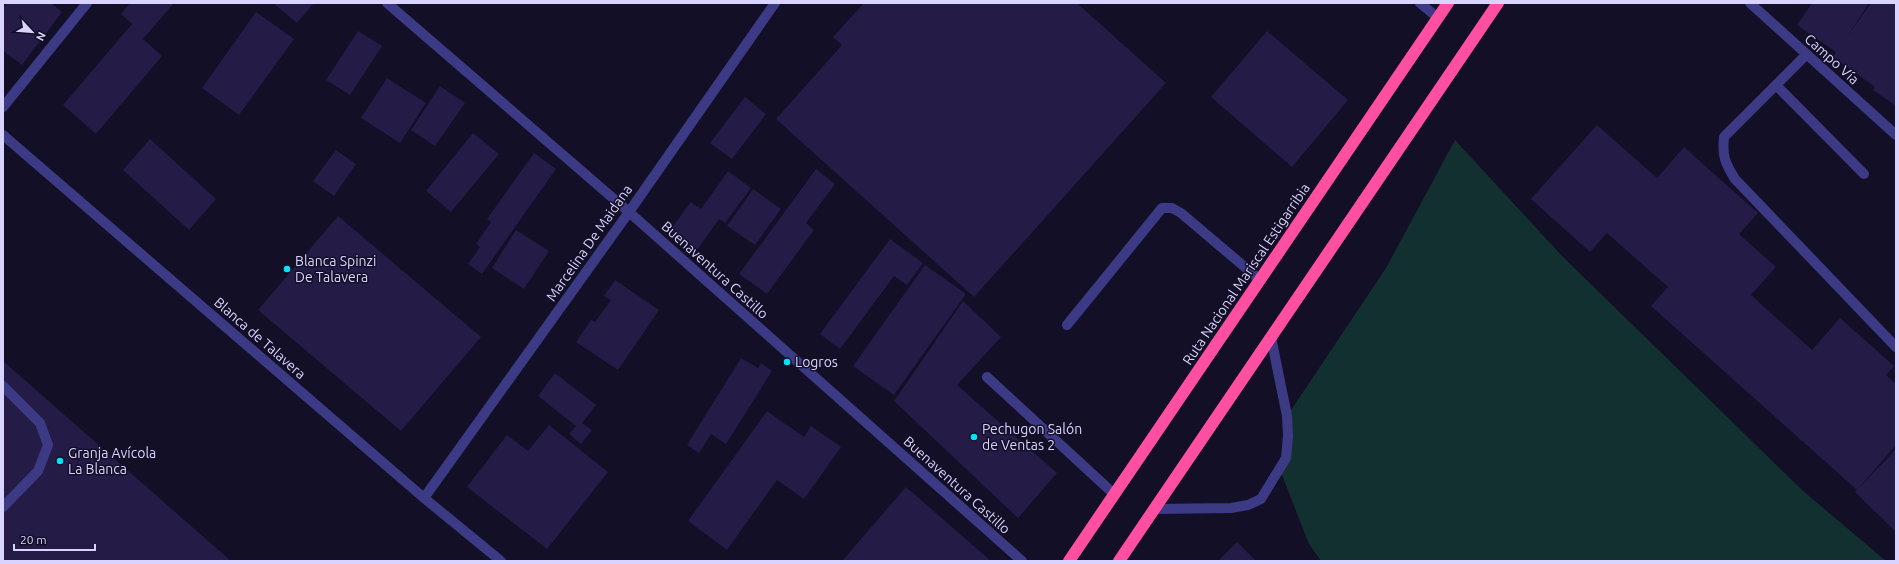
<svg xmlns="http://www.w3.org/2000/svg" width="1899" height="564" font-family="Ubuntu,sans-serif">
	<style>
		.green { fill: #12302f }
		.building { fill: #241b47 }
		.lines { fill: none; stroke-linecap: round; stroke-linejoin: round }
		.minor { stroke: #3d3a85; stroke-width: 10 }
		.highway { stroke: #ff4fa3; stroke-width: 12 }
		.poi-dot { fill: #00e5ff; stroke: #130f26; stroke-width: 1.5 }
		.labels { text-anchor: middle; stroke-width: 3; stroke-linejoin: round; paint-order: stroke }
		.street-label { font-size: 14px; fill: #d9d4ff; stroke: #130f26 }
		.poi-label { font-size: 14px; fill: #d9d4ff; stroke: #130f26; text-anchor: start }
	</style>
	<rect width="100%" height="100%" fill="#130f26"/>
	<!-- green -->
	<path class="green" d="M1455,140L1562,256L1802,490L1886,561H1321L1309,544L1280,470L1287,416L1386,268Z"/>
	<!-- building -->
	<path class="building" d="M7,3H51L62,12L22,65L3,51V8Z
		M130,3H174L143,39L162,56L96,134L63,105L132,24L121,14Z
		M273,3H314L297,23Z
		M864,3H1077L1166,83L974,297L776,119L842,45L833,37Z
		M1812,3H1869L1847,37L1871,3H1896V106L1873,90L1875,87L1833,57L1836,52L1797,25Z
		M256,12L294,39L239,115L202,88Z
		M358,31L382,46L350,95L326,80Z
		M1267,31L1348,100L1292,167L1211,97Z
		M387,78L426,103L400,143L361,118Z
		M440,86L465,103L435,146L411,130Z
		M745,97L766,114L732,159L710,143Z
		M1597,125L1657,178L1684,147L1758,213L1739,234L1776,267L1751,295L1812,350L1840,318L1894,366L1886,375L1896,384V445L1857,490L1651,306L1668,287L1607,233L1590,252L1531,199Z
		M473,133L499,154L451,212L426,191Z
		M150,139L216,199L189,230L123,170Z
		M336,150L356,164L334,196L313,181Z
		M534,153L556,169L482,274L468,264L480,247L476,244L491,222L487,219Z
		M816,169L835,184L806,223L814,230L767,294L739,274Z
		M728,171L751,188L725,223L719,219L697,250L670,230L691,202L701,209Z
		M753,189L781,209L755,245L727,226Z
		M338,216L481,337L401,431L258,310Z
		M516,230L549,251L524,289L492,268Z
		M890,239L923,263L907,285L894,276L840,349L820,334Z
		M925,265L966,294L894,395L853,366Z
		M615,280L659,310L618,370L576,342L591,320L595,322L611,300L604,296Z
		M963,301L1001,337L957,385L1057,473L1018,518L894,401Z
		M741,358L758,368L761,363L772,371L726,444L711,434L699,453L687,445Z
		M3,361L231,561H3Z
		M555,373L596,405L582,423L592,430L581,444L569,434L576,426L538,396Z
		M767,411L804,437L811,426L841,447L804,499L777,480L727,550L688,521Z
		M549,425L608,472L547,549L467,487L507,435L528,451Z
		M1896,449V532L1855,492Z
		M906,487L991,561H842Z
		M1237,542L1256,561H1218Z"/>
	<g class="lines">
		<!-- minor -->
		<path class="minor" d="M387,3L629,212L1022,561
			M1420,3L1438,18
			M1750,3L1896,135
			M1806,55L1724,137C1722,156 1725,163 1735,179L1896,347
			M1776,85L1864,174
			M3,107L87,3
			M3,135L424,498L501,561
			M1067,325L1162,208H1172L1181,213L1260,280
			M987,377L1114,494
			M3,386L40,423L48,445L38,471L3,507
			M424,498L629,212L775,3
			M1154,509L1231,508L1248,505L1261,499L1286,458L1288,436L1287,416L1271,337"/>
		<!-- highway -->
		<path class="highway" d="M1069,561L1448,3
			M1119,561L1498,3"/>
	</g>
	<!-- markers -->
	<g class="poi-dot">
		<circle cx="287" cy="269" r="4"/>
		<circle cx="787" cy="362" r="4"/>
		<circle cx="974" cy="437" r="4"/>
		<circle cx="60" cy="461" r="4"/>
	</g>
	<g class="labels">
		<!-- street labels -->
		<g class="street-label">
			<text transform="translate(1832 59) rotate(42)" y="5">Campo Vía</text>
			<text transform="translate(589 243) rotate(-55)" y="5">Marcelina De Maidana</text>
			<text transform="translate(715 270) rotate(42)" y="5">Buenaventura Castillo</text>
			<text transform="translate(1246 274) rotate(-56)" y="5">Ruta Nacional Mariscal Estigarribia</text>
			<text transform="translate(260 338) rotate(41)" y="5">Blanca de Talavera</text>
			<text transform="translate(957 485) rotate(42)" y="5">Buenaventura Castillo</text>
		</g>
		<!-- poi labels -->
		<g class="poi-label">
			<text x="295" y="266">Blanca Spinzi<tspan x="295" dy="16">De Talavera</tspan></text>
			<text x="795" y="367">Logros</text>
			<text x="982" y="434">Pechugon Salón<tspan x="982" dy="16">de Ventas 2</tspan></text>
			<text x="68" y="458">Granja Avícola<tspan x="68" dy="16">La Blanca</tspan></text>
		</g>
	</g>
	<!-- border -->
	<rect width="1899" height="564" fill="none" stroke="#d9d4ff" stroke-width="8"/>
	<!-- north arrow -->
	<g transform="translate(32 32) rotate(116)" stroke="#130f26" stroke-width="3" paint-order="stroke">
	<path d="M0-3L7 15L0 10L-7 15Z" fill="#d9d4ff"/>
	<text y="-6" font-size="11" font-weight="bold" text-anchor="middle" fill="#d9d4ff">N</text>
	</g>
	<!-- scale -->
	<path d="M14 544v6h81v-6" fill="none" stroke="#d9d4ff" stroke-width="2"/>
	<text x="20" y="544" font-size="12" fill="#d9d4ff" stroke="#130f26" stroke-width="3" paint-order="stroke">20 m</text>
</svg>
